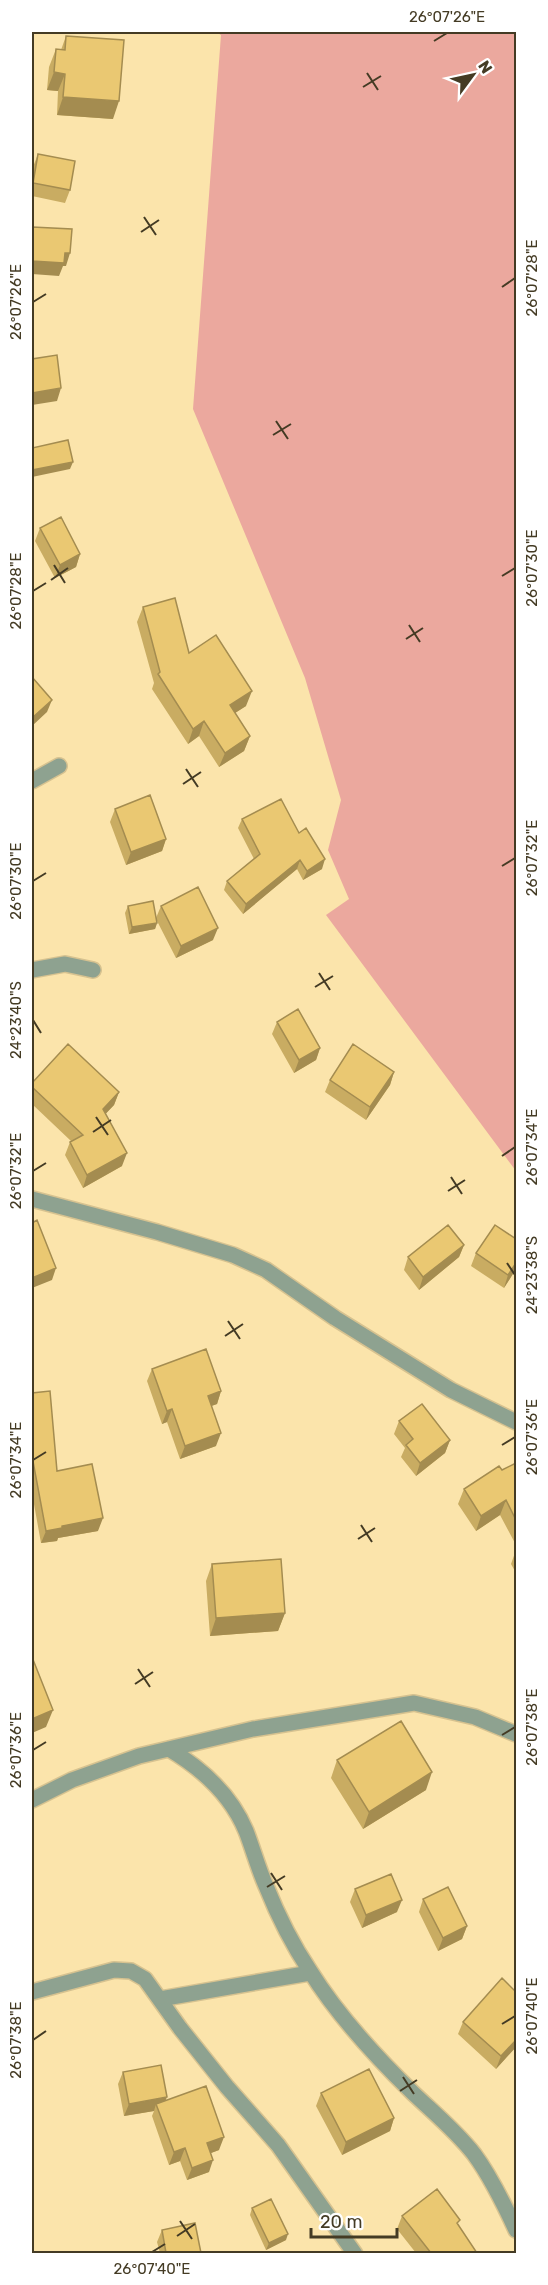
<svg xmlns="http://www.w3.org/2000/svg" width="548" height="2285" font-family="Rubik,sans-serif">
	<style>
		.green { fill: #eba89e }
		.lines { fill: none; stroke-linecap: round; stroke-linejoin: round }
		.street-casing { stroke: #d6c290; stroke-width: 18 }
		.street { stroke: #8ea290; stroke-width: 15 }
		.wall { fill: #c9ac62 }
		.shaded-wall { fill: #a48c50 }
		.building { fill: #eac872; stroke: #a48c50; stroke-width: 1.5 }
		.ticks { fill: none; stroke: #443b24; stroke-width: 2 }
		.neatline { fill: none; stroke: #443b24; stroke-width: 2 }
		.ticks-label { font-size: 15px; text-anchor: middle; fill: #443b24 }
	</style>
	<rect width="100%" height="100%" fill="#fbe4ab"/>
	<!-- green -->
	<path class="green" d="M216,32H516V1171L326,915L349,899L328,850L341,800L305,678L193,409L221,35Z"/>
	<g class="lines">
		<!-- street casing -->
		<g class="street-casing">
			<path id="street" d="M32,781L59,766
				M32,970L65,964L93,970
				M32,1199L157,1232L233,1255L266,1270L335,1318L451,1390L516,1422
				M169,1749C201,1768 231,1795 246,1831C253,1849 258,1868 266,1886C278,1916 292,1944 310,1971C338,2016 375,2056 413,2093C434,2113 456,2131 474,2154C491,2177 504,2204 516,2230
				M32,1800L72,1780L139,1756L253,1729L414,1703L475,1717L516,1734
				M32,1992L114,1970L131,1971L145,1979L180,2028L227,2087L278,2145L355,2254
				M160,1999L310,1973"/>
		</g>
		<!-- street -->
		<use href="#street" class="street"/>
	</g>
	<!-- wall -->
	<path class="wall" d="M66,36L113,119L57,115L58,91L47,90L49,67L56,49L61,50Z
		M38,154L70,190L65,203L32,196V177L33,167Z
		M40,528L80,554L76,567L55,578L35,541Z
		M143,607L189,653L246,706L235,713L250,736L244,751L219,767L199,736L188,744L152,689L154,683L137,622Z
		M115,809L166,839L162,851L126,865L110,822Z
		M242,819L299,833L322,869L303,880L297,869L243,914L224,890L227,881L254,859L238,828Z
		M128,906L156,918L161,906L213,940L176,958L156,919L157,923L155,929L129,934L125,913Z
		M277,1022L320,1048L316,1060L294,1073L272,1034Z
		M394,1072L390,1085L366,1120L325,1092L330,1080Z
		M32,1083L119,1092L114,1105L105,1114L122,1166L83,1188L65,1155L70,1142L71,1141L32,1104Z
		M464,1245L459,1257L419,1290L404,1270L408,1257Z
		M476,1253L516,1269L504,1288L471,1266Z
		M152,1369L221,1391L217,1404L211,1406L216,1446L180,1459L167,1422L162,1424L147,1381Z
		M32,1393L57,1471L98,1531L58,1538L57,1541L41,1543L32,1493Z
		M399,1421L450,1440L445,1453L416,1476L401,1457L405,1448L394,1434Z
		M516,1463V1545L500,1515L476,1531L458,1504L464,1489Z
		M516,1550V1573L511,1564Z
		M212,1564L285,1613L278,1631L210,1636L206,1581Z
		M337,1760L426,1790L363,1829L331,1778Z
		M355,1889L397,1912L362,1928L350,1902Z
		M423,1899L467,1926L462,1939L438,1951L419,1912Z
		M463,2022L516,2047L496,2069L458,2034Z
		M123,2072L166,2100L219,2150L211,2153L209,2172L187,2180L180,2161L169,2165L152,2116L154,2111L124,2116L118,2084Z
		M321,2093L394,2118L390,2131L342,2155L316,2106Z
		M252,2208L286,2240L266,2250L250,2215Z
		M402,2216L458,2225L477,2253H416L397,2229Z
		M162,2230L201,2253H160L157,2242Z"/>
	<!-- shaded-wall -->
	<path class="shaded-wall" d="M54,72L65,74L58,91L47,90Z
		M63,97L119,101L113,119L57,115Z
		M65,253H70L66,266H63L59,276L32,274V261Z
		M61,388L57,401L32,405V393Z
		M73,462L70,469L32,477V470Z
		M80,554L76,567L55,578L60,565Z
		M252,691L246,706L224,720L230,705Z
		M52,700L47,712L32,726V718Z
		M204,721L199,736L188,744L193,729Z
		M250,736L244,751L219,767L225,753Z
		M166,839L162,851L126,865L131,852Z
		M325,859L322,869L303,880L307,871Z
		M300,860L297,869L243,914L246,904Z
		M157,923L155,929L129,934L132,927Z
		M218,928L213,940L176,958L181,946Z
		M320,1048L316,1060L294,1073L299,1060Z
		M394,1072L390,1085L366,1120L370,1107Z
		M119,1092L114,1105L98,1122L103,1109Z
		M127,1153L122,1166L83,1188L87,1175Z
		M464,1245L459,1257L419,1290L423,1277Z
		M516,1263V1269L504,1288L508,1275Z
		M56,1268L52,1280L32,1288V1278Z
		M221,1391L217,1404L203,1409L208,1396Z
		M172,1409L167,1422L162,1424L167,1411Z
		M221,1433L216,1446L180,1459L185,1446Z
		M450,1440L445,1453L416,1476L420,1463Z
		M506,1500L500,1515L476,1531L481,1516Z
		M103,1518L98,1531L58,1538L57,1541L41,1543L46,1531L62,1526Z
		M285,1613L278,1631L210,1636L216,1618Z
		M53,1710L46,1727L32,1733V1719Z
		M432,1772L426,1790L363,1829L369,1812Z
		M402,1900L397,1912L362,1928L366,1915Z
		M467,1926L462,1939L438,1951L443,1938Z
		M516,2040V2047L496,2069L501,2056Z
		M167,2097L162,2109L156,2104L154,2111L124,2116L129,2104Z
		M394,2118L390,2131L342,2155L346,2142Z
		M224,2137L219,2150L203,2156L207,2143Z
		M185,2148L180,2161L169,2165L174,2152Z
		M213,2160L209,2172L187,2180L192,2168Z
		M288,2234L286,2240L266,2250L269,2243Z"/>
	<!-- building -->
	<path class="building" d="M66,36L124,40L119,101L63,97L65,74L54,72L56,49L65,50Z
		M38,154L75,161L70,190L33,183Z
		M32,227L72,229L70,253H65L64,263L32,261Z
		M57,355L61,388L32,393V359Z
		M68,440L73,462L32,470V448Z
		M61,517L80,554L60,565L40,528Z
		M175,598L189,653L216,635L252,691L230,705L250,736L225,753L204,721L193,729L158,674L160,672L143,607Z
		M32,677L52,700L32,718Z
		M150,795L166,839L131,852L115,809Z
		M281,799L299,833L306,828L325,859L307,871L300,860L246,904L227,881L260,854L242,819Z
		M198,887L218,928L181,946L161,906Z
		M153,901L157,923L132,927L128,906Z
		M298,1009L320,1048L299,1060L277,1022Z
		M68,1044L119,1092L103,1109L127,1153L87,1175L70,1142L83,1135L32,1087V1083Z
		M353,1044L394,1072L370,1107L330,1080Z
		M37,1220L56,1268L32,1278V1223Z
		M448,1225L464,1245L423,1277L408,1257Z
		M495,1225L516,1239V1263L508,1275L476,1253Z
		M206,1349L221,1391L208,1396L221,1433L185,1446L172,1409L167,1411L152,1369Z
		M50,1391L57,1471L92,1464L103,1518L62,1526V1528L46,1531L32,1456V1393Z
		M422,1404L450,1440L420,1463L406,1445L413,1439L399,1421Z
		M516,1463V1520L506,1500L481,1516L464,1489L499,1466L502,1470Z
		M281,1559L285,1613L216,1618L212,1564Z
		M32,1657L53,1710L32,1719Z
		M401,1721L432,1772L369,1812L337,1760Z
		M391,1874L402,1900L366,1915L355,1889Z
		M448,1887L467,1926L443,1938L423,1899Z
		M502,1978L516,1992V2040L501,2056L463,2022Z
		M161,2065L167,2097L129,2104L123,2072Z
		M369,2069L394,2118L346,2142L321,2093Z
		M206,2086L224,2137L207,2143L213,2160L192,2168L185,2148L174,2152L156,2104Z
		M437,2189L460,2220L457,2223L477,2253H431L402,2216Z
		M271,2199L288,2234L269,2243L252,2208Z
		M195,2223L201,2253H166L162,2230Z"/>
	<!-- ticks -->
	<path class="ticks" d="M434,41L447,33M367,73L378,90M363,87L381,76M144,217L156,235M141,232L159,220M502,287L515,278M33,302L46,294M276,421L288,439M273,435L291,424M54,565L65,583M502,576L515,568M51,580L68,568M33,591L46,583M409,625L420,642M406,639L423,628M186,769L198,787M183,784L201,772M502,866L515,858M33,881L46,873M319,973L330,990M315,987L333,976M33,1020L41,1033M96,1117L108,1135M93,1132L111,1120M502,1156L515,1147M33,1171L46,1163M451,1177L462,1194M448,1191L465,1180M507,1263L515,1275M228,1321L240,1339M225,1336L243,1324M502,1445L515,1437M33,1460L46,1452M361,1525L372,1542M358,1539L375,1528M138,1669L150,1687M135,1684L153,1672M502,1735L515,1727M33,1750L46,1742M271,1873L282,1890M267,1887L285,1876M502,2024L515,2016M33,2040L46,2031M403,2077L414,2094M400,2091L417,2080M180,2221L192,2239M177,2236L195,2224M152,2252L165,2244"/>
	<!-- border -->
	<rect width="548" height="2285" fill="none" stroke="#ffffff" stroke-width="66"/>
	<!-- north arrow -->
	<g transform="translate(473 75) rotate(57)" stroke="#ffffff" stroke-width="4.5" paint-order="stroke">
	<path d="M0-4.5L10 22L0 15L-10 22Z" fill="#443b24"/>
	<text y="-9" font-size="16" font-weight="bold" text-anchor="middle" fill="#443b24">N</text>
	</g>
	<!-- scale -->
	<path d="M311 2228v9h86v-9" fill="none" stroke="#443b24" stroke-width="3"/>
	<text x="320" y="2228" font-size="18" fill="#443b24" stroke="#ffffff" stroke-width="4.5" paint-order="stroke">20 m</text>
	<rect x="33" y="33" width="482" height="2219" class="neatline"/>
	<g class="ticks-label">
		<text x="447" y="22">26°07'26"E</text>
		<text transform="translate(532 278) rotate(-90)" y="5">26°07'28"E</text>
		<text transform="translate(16 302) rotate(-90)" y="5">26°07'26"E</text>
		<text transform="translate(532 568) rotate(-90)" y="5">26°07'30"E</text>
		<text transform="translate(16 591) rotate(-90)" y="5">26°07'28"E</text>
		<text transform="translate(532 858) rotate(-90)" y="5">26°07'32"E</text>
		<text transform="translate(16 881) rotate(-90)" y="5">26°07'30"E</text>
		<text transform="translate(16 1020) rotate(-90)" y="5">24°23'40"S</text>
		<text transform="translate(532 1147) rotate(-90)" y="5">26°07'34"E</text>
		<text transform="translate(16 1171) rotate(-90)" y="5">26°07'32"E</text>
		<text transform="translate(532 1275) rotate(-90)" y="5">24°23'38"S</text>
		<text transform="translate(532 1437) rotate(-90)" y="5">26°07'36"E</text>
		<text transform="translate(16 1460) rotate(-90)" y="5">26°07'34"E</text>
		<text transform="translate(532 1727) rotate(-90)" y="5">26°07'38"E</text>
		<text transform="translate(16 1750) rotate(-90)" y="5">26°07'36"E</text>
		<text transform="translate(532 2016) rotate(-90)" y="5">26°07'40"E</text>
		<text transform="translate(16 2040) rotate(-90)" y="5">26°07'38"E</text>
		<text x="152" y="2274">26°07'40"E</text>
	</g>
</svg>
